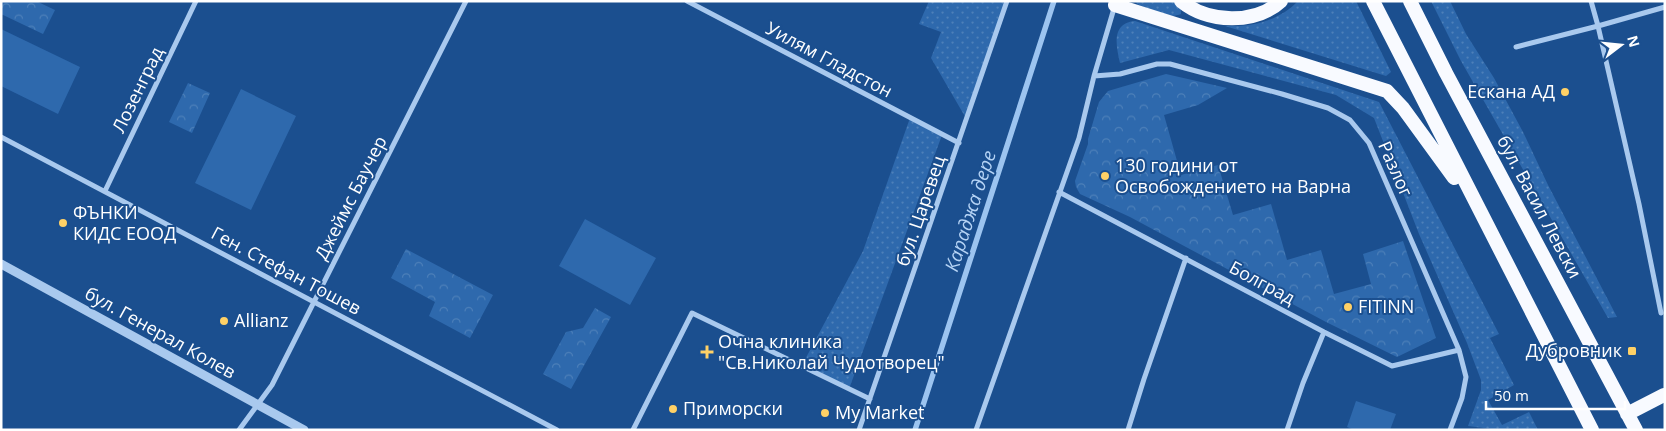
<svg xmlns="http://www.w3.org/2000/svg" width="1666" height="431" font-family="'Open Sans',sans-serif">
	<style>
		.grass { fill: url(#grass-dots) }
		.park { fill: url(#park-crowns) }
		.pitch { fill: #2e69ad }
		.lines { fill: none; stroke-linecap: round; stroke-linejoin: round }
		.stream { stroke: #9cc4f0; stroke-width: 5.5 }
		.minor { stroke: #a9c9ee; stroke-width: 5 }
		.tertiary { stroke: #a9c9ee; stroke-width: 9 }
		.trunk { stroke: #f8faff; stroke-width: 14 }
		.poi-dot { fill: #ffd166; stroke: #1b4f8f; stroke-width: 2 }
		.labels { text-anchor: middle; stroke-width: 4; stroke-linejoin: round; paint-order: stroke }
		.street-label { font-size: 18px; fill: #fff; stroke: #1b4f8f }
		.poi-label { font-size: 18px; fill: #fff; stroke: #1b4f8f; text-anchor: start }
		.water-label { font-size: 19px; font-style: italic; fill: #b5d3f5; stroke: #1b4f8f }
	</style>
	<defs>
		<pattern id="grass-dots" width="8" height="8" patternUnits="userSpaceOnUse" patternTransform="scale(1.25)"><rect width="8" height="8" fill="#2e69ad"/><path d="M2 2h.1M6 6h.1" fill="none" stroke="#4d80b9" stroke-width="1.8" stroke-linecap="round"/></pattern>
		<pattern id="park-crowns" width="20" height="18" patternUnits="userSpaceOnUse" patternTransform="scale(1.25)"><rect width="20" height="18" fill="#2e69ad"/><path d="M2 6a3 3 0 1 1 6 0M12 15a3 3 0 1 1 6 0" fill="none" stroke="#4d80b9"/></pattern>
	</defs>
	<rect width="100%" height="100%" fill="#1b4f8f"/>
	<!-- grass -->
	<path class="grass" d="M929,1H1007L967,120L931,58L941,32L919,24Z
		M1136,1H1173L1181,9V14C1167,20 1150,9 1137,4Z
		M1298,1H1356L1391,72L1386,76L1225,26C1252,27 1279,21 1298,1Z
		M1431,1H1450L1466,34L1494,78L1523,132L1548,185L1617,317L1608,318L1461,61Z
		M1135,21L1379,102L1499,334L1490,338L1514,385L1488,400L1502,425L1529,412L1538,430H1499L1468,426L1481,390V380L1467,343L1419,234L1374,118L1336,95L1169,50L1120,63C1116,46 1111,23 1135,21Z
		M910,118L942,135L849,389L801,367L863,251Z"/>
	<!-- park -->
	<path class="park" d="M1,1H36L55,10L43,34L1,14Z
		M1166,74L1227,88L1198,105L1164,115L1181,175L1218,165L1233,215L1271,204L1287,260L1321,250L1334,294L1371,284L1363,254L1403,241L1436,338L1397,357L1326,322L1130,217L1080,194L1076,187L1075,181L1088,144V139L1099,102L1108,91Z
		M188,83L210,93L192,133L169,122Z
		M406,249L493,295L470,338L429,316L435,302L391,278Z
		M595,308L611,317L571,389L543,374L566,332L583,328Z"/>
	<!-- pitch -->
	<path class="pitch" d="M1,29L80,67L58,114L1,86Z
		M241,89L296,116L251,210L195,183Z
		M585,219L656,258L630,305L559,266Z
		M1356,401L1396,414L1390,430H1354L1347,427Z"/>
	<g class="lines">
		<!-- stream -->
		<path class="stream" d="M915,430L1054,1"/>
		<!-- minor -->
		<path class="minor" d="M687,1L959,143
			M1591,1L1598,26L1639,204L1661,313
			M1516,47L1598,26L1665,7
			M1094,76L1120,74L1157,64H1170L1282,94L1328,108L1350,120L1369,143L1459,350L1466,377L1462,398L1450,430
			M1,137L557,430
			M105,191L196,1
			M1059,192L1324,332L1392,366L1459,350
			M239,430L272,385L466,1
			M633,430L692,313L870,399
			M859,430L1007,1
			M976,430L1079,138L1094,76L1115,5
			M1128,430L1144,379L1186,258
			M1287,430L1303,383L1324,332"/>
		<!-- tertiary -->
		<path class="tertiary" d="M1,264L304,430"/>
		<!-- trunk -->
		<path class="trunk" d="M1116,1L1115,5L1387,91L1403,108L1454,178
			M1181,1C1208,23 1255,25 1281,1
			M1373,1L1592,430
			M1410,1L1446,73L1636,430
			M1627,414L1664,395"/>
	</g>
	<!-- markers -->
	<g class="poi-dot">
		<circle cx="1565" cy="92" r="5"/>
		<circle cx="1105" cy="176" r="5"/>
		<circle cx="63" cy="223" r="5"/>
		<circle cx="1348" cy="307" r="5"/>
		<circle cx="224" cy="321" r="5"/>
		<rect x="1627" y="346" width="10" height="10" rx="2.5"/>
		<path d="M704.5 344.5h5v5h5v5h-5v5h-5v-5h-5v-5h5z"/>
		<circle cx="673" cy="409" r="5"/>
		<circle cx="825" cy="413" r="5"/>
	</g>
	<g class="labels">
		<!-- street labels -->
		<g class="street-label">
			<text transform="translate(829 60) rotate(28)" y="6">Уилям Гладстон</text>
			<text transform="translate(138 90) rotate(-64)" y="6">Лозенград</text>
			<text transform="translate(1395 169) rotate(66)" y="6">Разлог</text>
			<text transform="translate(351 198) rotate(-63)" y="6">Джеймс Баучер</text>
			<text transform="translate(1539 207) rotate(62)" y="6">бул. Васил Левски</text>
			<text transform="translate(921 211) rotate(-71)" y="6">бул. Царевец</text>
			<text transform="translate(286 271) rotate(28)" y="6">Ген. Стефан Тошев</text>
			<text transform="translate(1262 283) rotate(28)" y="6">Болград</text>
			<text transform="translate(160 333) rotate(29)" y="6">бул. Генерал Колев</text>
		</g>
		<!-- poi labels -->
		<g class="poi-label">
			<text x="1555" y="98" text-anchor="end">Ескана АД</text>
			<text x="1115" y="172">130 години от<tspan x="1115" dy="21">Освобождението на Варна</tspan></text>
			<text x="73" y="219">ФЪНКИ<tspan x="73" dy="21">КИДС ЕООД</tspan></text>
			<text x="1358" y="313">FITINN</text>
			<text x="234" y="327">Allianz</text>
			<text x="718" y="348">Очна клиника<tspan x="718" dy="21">"Св.Николай Чудотворец"</tspan></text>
			<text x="1622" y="357" text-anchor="end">Дубровник</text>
			<text x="683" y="415">Приморски</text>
			<text x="835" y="419">My Market</text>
		</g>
		<!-- water labels -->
		<g class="water-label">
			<text transform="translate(970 211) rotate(-72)" y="7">Караджа дере</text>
		</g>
	</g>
	<!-- border -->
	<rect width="1666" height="431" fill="none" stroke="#ffffff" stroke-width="5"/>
	<!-- north arrow -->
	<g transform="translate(1621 45) rotate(74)" stroke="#1b4f8f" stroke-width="4" paint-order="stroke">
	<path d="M0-4L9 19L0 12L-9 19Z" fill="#ffffff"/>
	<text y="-8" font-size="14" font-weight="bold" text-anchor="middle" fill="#ffffff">N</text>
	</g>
	<!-- scale -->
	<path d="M1486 401v8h139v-8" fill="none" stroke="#ffffff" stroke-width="2.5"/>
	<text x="1494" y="401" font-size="15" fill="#ffffff" stroke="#1b4f8f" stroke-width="4" paint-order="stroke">50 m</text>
</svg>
